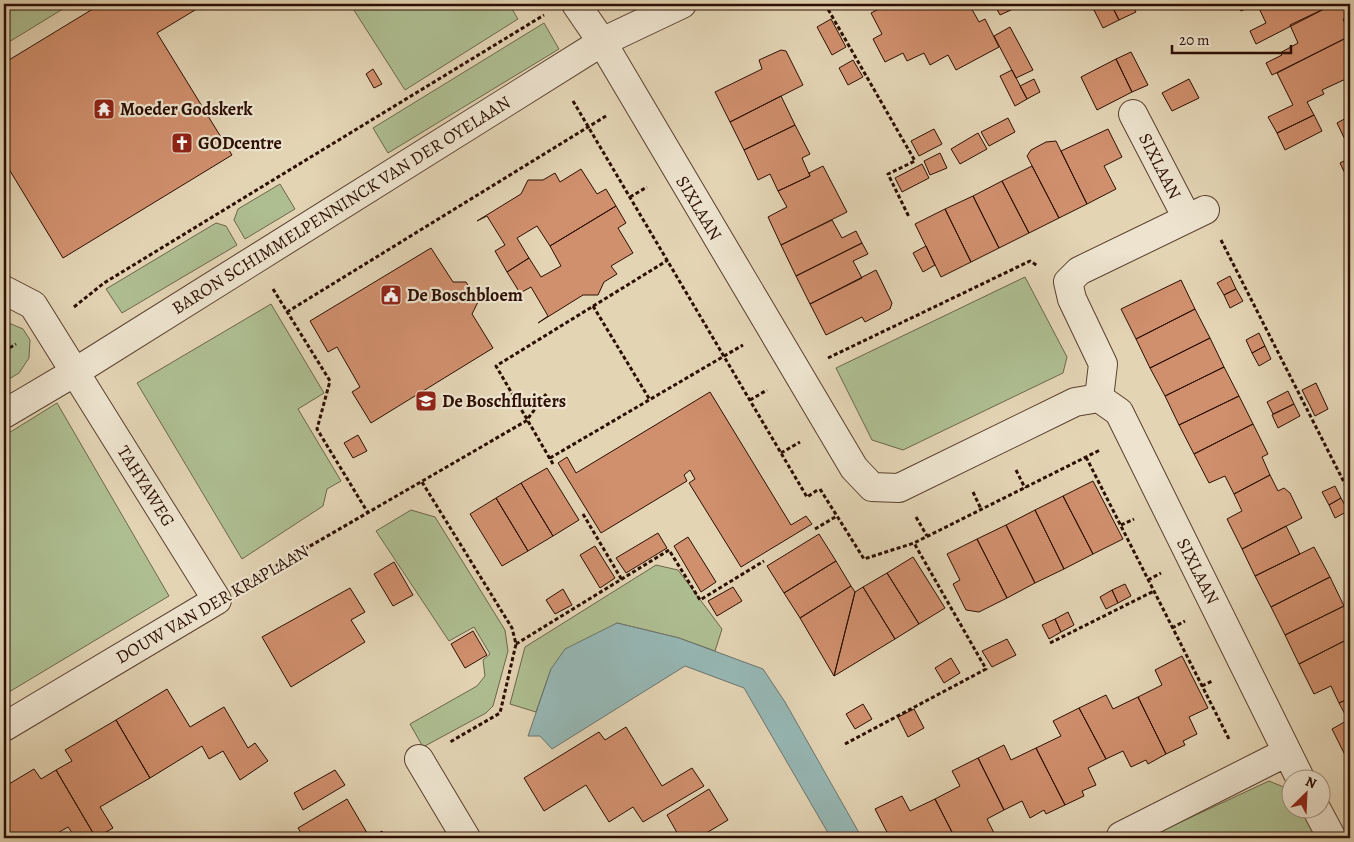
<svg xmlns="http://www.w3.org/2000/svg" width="1354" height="842" font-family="Alegreya,serif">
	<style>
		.green { fill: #aebe91; stroke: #6d664a }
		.water { fill: #96b7b4; stroke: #6c746d }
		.building { fill: #d08f6d; stroke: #2c0f03 }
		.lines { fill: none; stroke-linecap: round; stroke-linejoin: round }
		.minor-casing { stroke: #5a402f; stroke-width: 30 }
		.path { stroke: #2c0f03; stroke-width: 3; stroke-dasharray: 4 2.5; stroke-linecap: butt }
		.minor { stroke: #ede3ce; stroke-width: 28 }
		.labels { text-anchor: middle; stroke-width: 4.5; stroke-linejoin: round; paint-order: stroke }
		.poi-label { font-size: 18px; font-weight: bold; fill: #2c0f03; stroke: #ede3ce; text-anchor: start }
		.street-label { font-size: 18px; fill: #2c0f03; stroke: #ede3ce }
	</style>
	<rect width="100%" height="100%" fill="#e3d4b4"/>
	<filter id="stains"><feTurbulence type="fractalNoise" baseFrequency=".004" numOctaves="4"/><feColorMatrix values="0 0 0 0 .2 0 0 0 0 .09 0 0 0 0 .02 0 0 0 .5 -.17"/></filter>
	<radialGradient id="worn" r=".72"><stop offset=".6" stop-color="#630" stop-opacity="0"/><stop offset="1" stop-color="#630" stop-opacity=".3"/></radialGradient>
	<!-- green -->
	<path class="green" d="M4,4H71L4,45Z
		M350,4H509L518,19L405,90Z
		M544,23L559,49L388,153L373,128Z
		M280,184L295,209L245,239L234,220L238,209Z
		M216,223L226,226L237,245L122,313L106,289Z
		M1025,277L1067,357L1063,373L903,450L872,440L836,368Z
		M271,304L324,393L298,409L341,481L327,489L323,506L242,559L137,383Z
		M4,321L23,329L30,340L29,358L19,373L4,382Z
		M57,403L169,596L4,695V436Z
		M411,510L435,517L505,630L508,651L493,706L486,713L423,747L410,724L477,686L485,676L483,660L490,654L474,627L449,641L376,531Z
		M656,565L678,570L722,629L715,651L679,638L617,623L551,669L536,712L510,704L525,647Z
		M1269,781L1291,790L1292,810H1304L1318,838H1155L1157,833Z"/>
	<!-- water -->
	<path class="water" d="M617,623L679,638L763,669L785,702L862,838H831L744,688L685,666L552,749L540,736H528L551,669L565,649Z"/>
	<!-- building -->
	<path class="building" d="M101,4H205L157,33L232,155L63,258L4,161V63Z
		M889,4H969L979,22L985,19L999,47L956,70L948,55L930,65L924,53L907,61L903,53L885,62L873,39L882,34L871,13Z
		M994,4H1024L1000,15Z
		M1091,4H1111L1119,20L1103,28Z
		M1111,4H1132L1136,12L1119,20Z
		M1237,4H1257L1241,11Z
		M1257,4H1334L1256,44L1250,31L1266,23Z
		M1334,4H1342L1348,17L1343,19L1350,36L1272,75L1266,63L1282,55L1280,53L1298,43L1290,25Z
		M831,19L846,47L832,55L817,27Z
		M1010,27L1033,70L1016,78L994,36Z
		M1350,36V77L1322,90L1324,94L1307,102L1314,115L1277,133L1268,117L1293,105L1277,73Z
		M781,50L786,51L803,85L730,122L715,92L762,69L759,60Z
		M1131,52L1148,85L1132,92L1116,59Z
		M1116,59L1132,92L1097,110L1081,77Z
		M853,60L863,77L848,85L839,68Z
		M373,69L382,84L374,88L366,74Z
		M1012,70L1027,99L1015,106L1000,76Z
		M1034,79L1040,92L1027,99L1020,86Z
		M1189,79L1199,98L1172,111L1162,93Z
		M781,96L795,125L744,150L730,122Z
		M1314,115L1322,131L1285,150L1277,133Z
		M1350,116V150L1337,123Z
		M1008,118L1015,132L989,146L981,132Z
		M795,125L810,154L802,158L810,176L778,191L770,174L758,180L744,150Z
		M934,129L942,144L919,156L911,141Z
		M1108,129L1122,157L1104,166L1116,189L1087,204L1061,151Z
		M978,133L987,149L960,164L951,149Z
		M1056,141L1087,204L1059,218L1027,156L1031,150L1046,142Z
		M940,153L947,168L930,175L924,161Z
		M1350,158V184L1340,163Z
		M922,164L929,178L902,192L895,178Z
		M823,166L847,212L781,245L768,217L787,207L778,191L810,176L809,173Z
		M1032,166L1059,218L1029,233L1002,181Z
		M581,169L597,194L606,189L616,206L550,246L537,226L517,238L529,258L507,272L495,251L505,245L487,216L477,221L521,194L528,180H543L555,173L560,182Z
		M1002,181L1029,233L999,248L973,196Z
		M973,196L999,248L971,262L945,209Z
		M616,206L626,223L618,228L633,253L611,266L617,274L604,282L598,295H583L538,323L548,316L531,287L520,293L507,272L529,258L541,277L561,266L550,246Z
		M945,209L971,262L941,277L915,224Z
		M832,220L842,238L856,231L862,243L796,276L781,245Z
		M862,243L868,254L853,261L862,278L810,304L796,276Z
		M926,246L935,265L923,272L913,253Z
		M431,248L453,282H466L478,302L472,314L493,348L371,423L352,392L360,387L337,347L328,352L310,321Z
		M876,270L892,303L890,309L865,322L862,317L826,335L810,304Z
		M1230,276L1236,289L1224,295L1217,283Z
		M1181,280L1195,309L1136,339L1121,309Z
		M1236,289L1243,301L1230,308L1224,295Z
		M1195,309L1210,338L1150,368L1136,339Z
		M1259,333L1265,346L1252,353L1246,340Z
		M1210,338L1224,367L1165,396L1150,368Z
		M1265,346L1271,359L1259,366L1252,353Z
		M1224,367L1239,396L1179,425L1165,396Z
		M1316,383L1328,409L1315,416L1302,390Z
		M1288,391L1294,404L1273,414L1267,402Z
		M710,392L791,525L806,516L812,524L741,567L689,483L695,479L690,470L684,475L687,481L601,533L558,463L567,457L576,473Z
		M1239,396L1253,424L1194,454L1179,425Z
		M1294,404L1300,416L1278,428L1272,415Z
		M1253,424L1268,454L1262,457L1270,475L1234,494L1225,476L1209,483L1194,454Z
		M358,435L367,451L353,458L344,443Z
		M547,468L579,520L553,536L521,483Z
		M1270,475L1278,491L1284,488L1290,493L1302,518L1242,549L1227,519L1242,511L1234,494Z
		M1093,481L1123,539L1093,554L1063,496Z
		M521,483L553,536L528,551L496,498Z
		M1335,486L1341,498L1329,505L1322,492Z
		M1063,496L1093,554L1064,569L1035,510Z
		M496,498L528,551L502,566L470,514Z
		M1341,498L1348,511L1335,518L1329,505Z
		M1035,510L1064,569L1035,583L1006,525Z
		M1006,525L1035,583L1007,598L977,539Z
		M1286,526L1300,554L1255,576L1242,549Z
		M658,533L667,548L626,573L616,558Z
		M819,534L836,561L784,593L767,566Z
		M688,537L716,582L701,592L674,546Z
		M977,539L1007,598L979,612L966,610L953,584L960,580L947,554Z
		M595,546L615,578L600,588L580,555Z
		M1314,547L1330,577L1271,607L1255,576Z
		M913,557L945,608L919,624L887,573Z
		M836,561L851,586L800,618L784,593Z
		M394,562L413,595L393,606L374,574Z
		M887,573L919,624L895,639L863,587Z
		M1330,577L1344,606L1285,635L1271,607Z
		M1125,584L1131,596L1118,603L1112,590Z
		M851,586L855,592L834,676L800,618Z
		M733,587L742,601L717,616L708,601Z
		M863,587L895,639L834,676L855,592Z
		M350,588L365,612L351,620L365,642L291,687L262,637Z
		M563,589L572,605L555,614L546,600Z
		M1112,590L1118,603L1106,609L1100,597Z
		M1344,606L1350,619V638L1299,664L1285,635Z
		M1068,612L1074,625L1061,632L1055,619Z
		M1055,619L1061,632L1049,639L1042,625Z
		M473,631L487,655L465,668L451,644Z
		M1350,638V698L1339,703L1331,686L1314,694L1299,664Z
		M1007,639L1016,655L992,667L982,651Z
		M1182,656L1208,708L1189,717L1197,734L1183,741L1185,745L1166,754L1138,697L1162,685L1155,670Z
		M951,658L960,673L944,683L935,668Z
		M167,689L190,727L224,707L248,748L255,743L268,761L240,780L223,751L209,759L202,746L150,778L116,720Z
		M1106,695L1113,709L1138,697L1166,754L1148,764L1146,760L1131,767L1123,751L1106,759L1079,708Z
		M1350,698V757L1347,759L1332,729L1348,720L1339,703Z
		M863,704L872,719L855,729L846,714Z
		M1079,708L1106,759L1088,768L1096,785L1082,791L1084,796L1065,805L1036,748L1061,736L1053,721Z
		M914,709L924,728L908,737L898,717Z
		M116,720L150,778L100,807L113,828L96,838L56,770L72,761L65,750Z
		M626,727L662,786L692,768L704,786L643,822L633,807L609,822L586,785L544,811L524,778L599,732L605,740Z
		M1004,745L1011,760L1036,748L1065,805L1046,814L1044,810L1030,818L1022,801L1004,810L978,758Z
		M978,758L1004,810L987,819L995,835L988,838H955L935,799L960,786L952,771Z
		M34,769L41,779L56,770L96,838H76L68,827L49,838H7L4,834V787Z
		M335,770L345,785L303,810L294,793Z
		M709,789L728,820L698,838H680L667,815Z
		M902,796L910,811L935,799L955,838H890L875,809Z
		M347,799L370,838L382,831L386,838H304L298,828Z"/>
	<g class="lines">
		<!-- minor casing -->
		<g class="minor-casing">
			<path id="minor" d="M576,4L602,42L854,468L872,487L899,488L1075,402L1099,398L1119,412L1301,780
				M1133,114L1187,218
				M4,290L33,305L217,600L4,727
				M1099,398L1103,364L1072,299L1068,282L1079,271L1205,210
				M4,414L75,372L602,42L682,4
				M419,759L466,838
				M1317,810L1332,838
				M1122,838L1121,836L1287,752"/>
		</g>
		<!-- path -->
		<path class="path" d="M825,4L915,161L888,174L909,217
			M573,101L807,497L819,489
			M630,197L647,187
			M1221,240L1350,494
			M273,289L330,381L317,429L368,513
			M593,306L650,400
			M74,307L104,283L544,15
			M287,312L606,116
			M4,351L16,344
			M828,358L1030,261L1038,266
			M750,400L767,390
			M781,453L800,442
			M1086,457L1230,741
			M550,458L743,345
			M553,464L496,366L668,260
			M1016,470L1025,488
			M422,482L512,628L516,644L500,713L450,742
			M820,489L864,559L914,543L1100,450
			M973,492L981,509
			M583,514L622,580
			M916,517L927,536
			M1121,525L1134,519
			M815,529L837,516
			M1148,580L1161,573
			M248,582L526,421L547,393
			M1172,628L1185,621
			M1050,643L1154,591
			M516,644L669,550L700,600L764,561
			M1202,686L1212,681
			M845,744L986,669L914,543"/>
		<!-- minor -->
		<use href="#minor" class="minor"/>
	</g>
	<!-- icons -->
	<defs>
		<g id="temple-square" transform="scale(1.125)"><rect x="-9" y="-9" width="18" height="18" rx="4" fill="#8f2418" stroke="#ede3ce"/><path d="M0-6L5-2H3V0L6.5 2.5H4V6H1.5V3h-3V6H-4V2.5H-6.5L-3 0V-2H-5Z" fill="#fff"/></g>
		<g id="church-square" transform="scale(1.125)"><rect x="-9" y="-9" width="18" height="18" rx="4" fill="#8f2418" stroke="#ede3ce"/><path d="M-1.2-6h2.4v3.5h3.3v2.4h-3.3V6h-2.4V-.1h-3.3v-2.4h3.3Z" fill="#fff"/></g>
		<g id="civic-square" transform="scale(1.125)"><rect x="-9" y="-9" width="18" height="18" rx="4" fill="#8f2418" stroke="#ede3ce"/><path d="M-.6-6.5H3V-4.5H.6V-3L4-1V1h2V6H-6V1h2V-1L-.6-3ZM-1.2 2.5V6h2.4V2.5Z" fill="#fff"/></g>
		<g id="school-square" transform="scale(1.125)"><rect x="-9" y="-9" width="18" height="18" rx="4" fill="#8f2418" stroke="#ede3ce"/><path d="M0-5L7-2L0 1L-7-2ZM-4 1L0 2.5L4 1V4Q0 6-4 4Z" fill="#fff"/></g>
	</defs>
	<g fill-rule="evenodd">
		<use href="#temple-square" x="104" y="109"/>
		<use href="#church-square" x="182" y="143"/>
		<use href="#civic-square" x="391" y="295"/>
		<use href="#school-square" x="426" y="401"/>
	</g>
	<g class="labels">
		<!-- poi labels -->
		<g class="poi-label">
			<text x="120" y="115">Moeder Godskerk</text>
			<text x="198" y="149">GODcentre</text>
			<text x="407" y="301">De Boschbloem</text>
			<text x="442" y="407">De Boschfluiters</text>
		</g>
		<!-- street labels -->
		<g class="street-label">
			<text transform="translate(1160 166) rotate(63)" y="6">SIXLAAN</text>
			<text transform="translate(341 205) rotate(-32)" y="6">BARON SCHIMMELPENNINCK VAN DER OYELAAN</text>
			<text transform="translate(699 208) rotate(59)" y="6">SIXLAAN</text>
			<text transform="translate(146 486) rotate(58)" y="6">TAHYAWEG</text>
			<text transform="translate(1198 571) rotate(63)" y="6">SIXLAAN</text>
			<text transform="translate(212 604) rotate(-30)" y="6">DOUW VAN DER KRAPLAAN</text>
		</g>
	</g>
	<!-- margin -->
	<rect width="1354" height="842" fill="none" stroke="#e3d4b4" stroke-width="20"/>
	<rect x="5" y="5" width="1344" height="832" fill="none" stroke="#2c0f03" stroke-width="2.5"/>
	<rect x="10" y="10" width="1334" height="822" fill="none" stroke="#2c0f03"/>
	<!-- north arrow -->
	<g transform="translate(1306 794) rotate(24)"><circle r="24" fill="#ede3ce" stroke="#a08e7d"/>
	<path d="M0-4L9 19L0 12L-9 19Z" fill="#8f2418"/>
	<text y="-8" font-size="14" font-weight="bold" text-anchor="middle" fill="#2c0f03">N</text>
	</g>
	<!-- scale -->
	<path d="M1172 45v8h119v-8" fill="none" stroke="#2c0f03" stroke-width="2.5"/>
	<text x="1179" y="45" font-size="15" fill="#2c0f03" stroke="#ede3ce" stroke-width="4" paint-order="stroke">20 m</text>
	<rect width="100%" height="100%" filter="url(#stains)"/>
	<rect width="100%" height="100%" fill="url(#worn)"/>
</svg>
